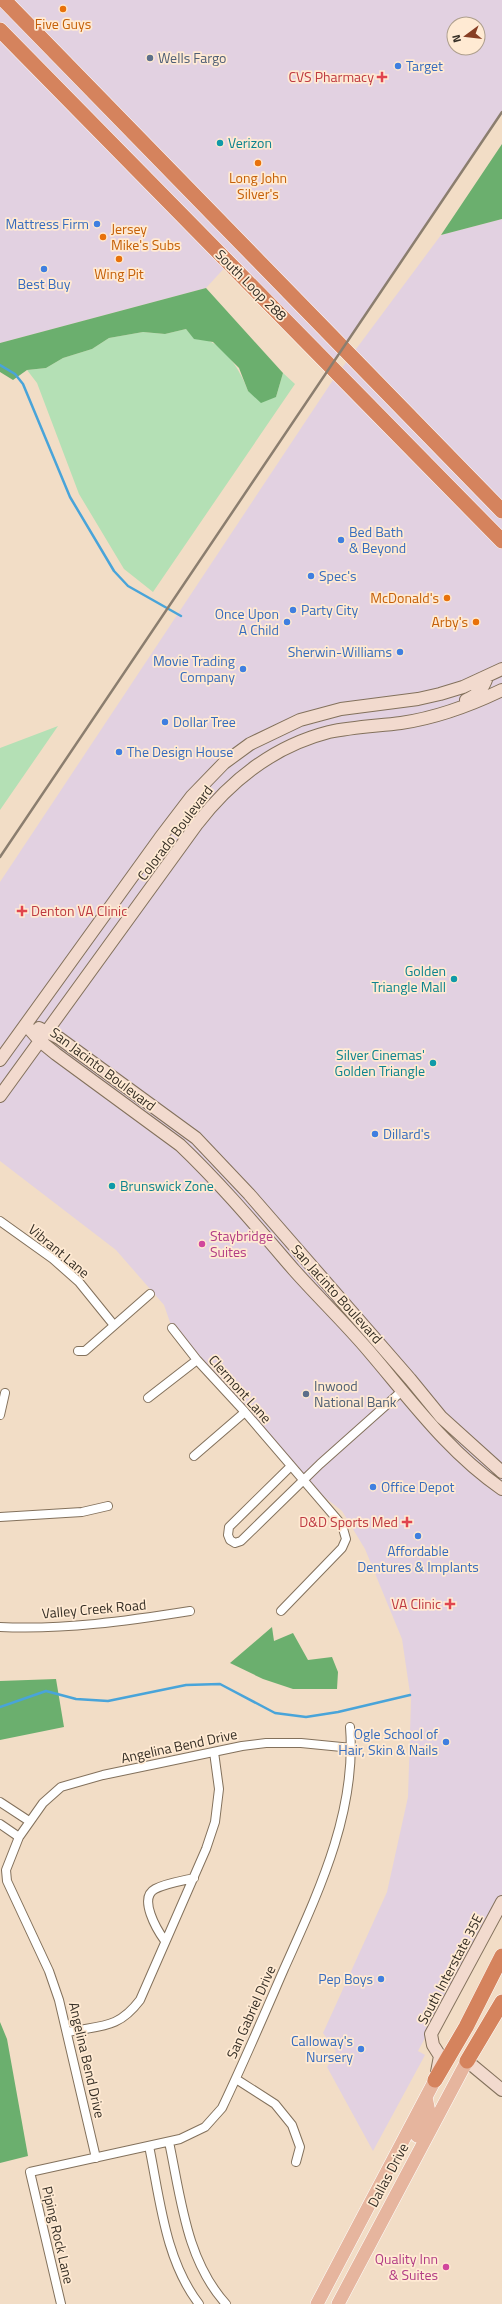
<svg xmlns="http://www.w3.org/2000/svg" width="502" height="2304" font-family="'Titillium Web',sans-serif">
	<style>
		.commercial { fill: #e2d1e1; fill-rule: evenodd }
		.green { fill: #b4e0b5 }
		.forest { fill: #6baf6e }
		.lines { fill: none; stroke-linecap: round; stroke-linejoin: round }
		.stream { stroke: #49a4d9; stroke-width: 2.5 }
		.street-casing { stroke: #83715c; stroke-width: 10 }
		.secondary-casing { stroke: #83715c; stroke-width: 14 }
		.primary-casing { stroke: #fff; stroke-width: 14 }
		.highway-casing { stroke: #fff; stroke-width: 16 }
		.street { stroke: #fff; stroke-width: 8 }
		.secondary { stroke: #f2dace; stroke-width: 12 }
		.primary { stroke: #e6b59e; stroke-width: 13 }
		.highway { stroke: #d5835d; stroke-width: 15 }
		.rail { stroke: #8b7e6f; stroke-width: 2.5 }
		.food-dot { fill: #e8710a; stroke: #ffead3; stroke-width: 1.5 }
		.service-dot { fill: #5c6f8a; stroke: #ffead3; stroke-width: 1.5 }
		.shop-dot { fill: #3f7fe0; stroke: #ffead3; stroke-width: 1.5 }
		.health-dot { fill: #e0444e; stroke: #ffead3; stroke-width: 1.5 }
		.culture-dot { fill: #0f9aa8; stroke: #ffead3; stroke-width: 1.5 }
		.hotel-dot { fill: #d1479c; stroke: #ffead3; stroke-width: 1.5 }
		.labels { text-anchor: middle; stroke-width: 3.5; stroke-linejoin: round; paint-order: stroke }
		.food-label { font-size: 14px; fill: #c56008; stroke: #ffead3 }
		.service-label { font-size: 14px; fill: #4e5e75; stroke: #ffead3; text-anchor: start }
		.shop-label { font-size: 14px; fill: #366cbe; stroke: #ffead3; text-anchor: start }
		.health-label { font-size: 14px; fill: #be3a42; stroke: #ffead3; text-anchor: end }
		.culture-label { font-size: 14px; fill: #0d838f; stroke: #ffead3; text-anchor: start }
		.street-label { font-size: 14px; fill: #352e25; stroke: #ffead3 }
		.hotel-label { font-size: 14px; fill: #b23c85; stroke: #ffead3; text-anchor: start }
	</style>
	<rect width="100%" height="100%" fill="#f2ddc6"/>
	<!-- commercial -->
	<path class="commercial" d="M0,0H502V112L331,366L229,263L206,288L0,343ZM454,24H478V48H454Z
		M502,219V1894L418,2051L425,2055L373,2151L327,2067L336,2051L323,2033L387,1892L408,1797L411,1700L402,1639L365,1549L342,1511L303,1480L172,1328L164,1305L116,1250L0,1161V882L333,380L441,235Z"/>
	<!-- green -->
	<path class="green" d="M186,329C200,346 200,335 213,343C229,352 242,374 248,391L276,397L283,373L295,384L153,592L124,569L79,494L37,383L27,370L46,368L63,358L92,349L109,338L143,332L165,334Z
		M58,726L0,810V748Z"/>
	<!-- forest -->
	<path class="forest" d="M502,144V219L441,235Z
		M206,288L283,373L276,397L261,403L248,391L239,368L213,342L194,339L186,329L165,334L143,332L109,338L92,349L63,358L46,368L27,370L13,380L0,372V343Z
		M272,1627L274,1641L293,1633L308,1660L332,1657L338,1672L337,1689H293L263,1679L230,1663Z
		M56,1679L64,1727L0,1740V1681Z
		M0,2022L7,2039L28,2156L0,2163Z"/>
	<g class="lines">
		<!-- stream -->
		<path class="stream" d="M0,365L15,374L23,384L70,497L114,571L128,586L181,616
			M0,1707L46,1691L76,1699L108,1701L186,1685L220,1684L275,1713L306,1717L338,1712L410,1695"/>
		<!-- street casing -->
		<g class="street-casing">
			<path id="street" d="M0,1221L53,1259L79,1282L113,1324
				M172,1328L197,1360L245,1412L342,1525L346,1539L342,1548L281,1611
				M78,1351H85L150,1294
				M148,1398L197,1360
				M0,1415L5,1393
				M194,1456L245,1412
				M291,1466L229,1527L228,1535L230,1540L235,1543L241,1541L320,1464L402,1391
				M0,1517L82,1512L108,1506
				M0,1627C64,1630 127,1621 190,1611
				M0,1802L29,1821
				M0,1824L19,1837
				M165,1941C157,1930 138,1898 155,1889C166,1883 182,1881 194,1878
				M68,2032C102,2025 118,2029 140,2000L206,1849L215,1822L219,1789L214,1752
				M236,2079L275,2104L292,2125L300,2147L296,2162
				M169,2142C181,2198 186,2260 226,2304
				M149,2146C160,2199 165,2260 199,2304
				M96,2158L59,2000L49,1971L7,1881L6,1870L19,1837L43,1803L61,1787L103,1775L242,1746L266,1743H301L352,1748
				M61,2304L30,2172L180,2139L205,2127L222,2108C244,2062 264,2015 284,1969C318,1893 357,1812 350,1727"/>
		</g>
		<!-- secondary casing -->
		<g class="secondary-casing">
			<path id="secondary" d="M466,700C478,695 483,689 487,677
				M26,1025L40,1041L56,1054L180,1145C221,1184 257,1227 294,1270C318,1297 345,1323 368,1350C410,1399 448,1452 502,1489
				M39,1028L59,1038L196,1138L249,1194L410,1379L441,1417L502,1472
				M0,1060L160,838L192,796L224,763L250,744L300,720L341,709L418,699L440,694L463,687L502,669
				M0,1096L197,824C231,780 274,746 329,732C353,727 377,726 401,723C435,718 471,705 502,690
				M467,2061L502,2090
				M437,2072L440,2056L433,2045L431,2034L502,1902"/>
		</g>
		<!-- primary casing -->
		<g class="primary-casing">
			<path id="primary" d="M417,2136L429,2112L426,2097
				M317,2304L435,2080
				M338,2304L467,2061"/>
		</g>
		<!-- highway casing -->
		<g class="highway-casing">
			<path id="highway" d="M4,0L502,511
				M0,30L502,541
				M467,2061L502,2002
				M435,2080L466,2027L502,1956"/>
		</g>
		<!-- street -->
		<use href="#street" class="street"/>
		<!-- secondary -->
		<use href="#secondary" class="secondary"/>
		<!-- primary -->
		<use href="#primary" class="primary"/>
		<!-- highway -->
		<use href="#highway" class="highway"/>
		<!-- rail -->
		<path class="rail" d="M0,857L502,112"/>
	</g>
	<!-- markers -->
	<g class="food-dot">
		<circle cx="63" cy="9" r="4"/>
		<circle cx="258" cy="163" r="4"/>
		<circle cx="103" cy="237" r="4"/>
		<circle cx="119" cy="259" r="4"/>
		<circle cx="447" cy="598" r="4"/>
		<circle cx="476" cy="622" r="4"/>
	</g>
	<g class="service-dot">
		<circle cx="150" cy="58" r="4"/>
		<circle cx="306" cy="1394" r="4"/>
	</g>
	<g class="shop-dot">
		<circle cx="398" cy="66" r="4"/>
		<circle cx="97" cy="224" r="4"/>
		<circle cx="44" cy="269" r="4"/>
		<circle cx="341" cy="540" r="4"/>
		<circle cx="311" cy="576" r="4"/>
		<circle cx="293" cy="610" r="4"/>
		<circle cx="287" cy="622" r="4"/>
		<circle cx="400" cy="652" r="4"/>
		<circle cx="243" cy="669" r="4"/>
		<circle cx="165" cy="722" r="4"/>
		<circle cx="119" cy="752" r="4"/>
		<circle cx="375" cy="1134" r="4"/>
		<circle cx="373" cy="1487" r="4"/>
		<circle cx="418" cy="1536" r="4"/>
		<circle cx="446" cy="1742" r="4"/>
		<circle cx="381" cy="1979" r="4"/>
		<circle cx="361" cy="2049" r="4"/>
	</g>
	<g class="health-dot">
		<path d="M380 71h4v4h4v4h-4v4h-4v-4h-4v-4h4z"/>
		<path d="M20 905h4v4h4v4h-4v4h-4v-4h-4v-4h4z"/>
		<path d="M405 1516h4v4h4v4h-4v4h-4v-4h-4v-4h4z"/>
		<path d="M448 1598h4v4h4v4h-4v4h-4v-4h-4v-4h4z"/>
	</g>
	<g class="culture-dot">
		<circle cx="220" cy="143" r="4"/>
		<circle cx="454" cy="979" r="4"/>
		<circle cx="433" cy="1063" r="4"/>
		<circle cx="112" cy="1186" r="4"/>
	</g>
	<g class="hotel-dot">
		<circle cx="202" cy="1244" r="4"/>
		<circle cx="446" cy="2267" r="4"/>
	</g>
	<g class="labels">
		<!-- food labels -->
		<g class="food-label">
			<text x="63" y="29">Five Guys</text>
			<text x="258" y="183">Long John<tspan x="258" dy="16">Silver's</tspan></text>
			<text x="111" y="234" text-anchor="start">Jersey<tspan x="111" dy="16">Mike's Subs</tspan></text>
			<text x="119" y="279">Wing Pit</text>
			<text x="439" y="603" text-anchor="end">McDonald's</text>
			<text x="468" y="627" text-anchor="end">Arby's</text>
		</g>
		<!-- service labels -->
		<g class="service-label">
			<text x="158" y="63">Wells Fargo</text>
			<text x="314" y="1391">Inwood<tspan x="314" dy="16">National Bank</tspan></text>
		</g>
		<!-- shop labels -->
		<g class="shop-label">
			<text x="406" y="71">Target</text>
			<text x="89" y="229" text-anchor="end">Mattress Firm</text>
			<text x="44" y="289" text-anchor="middle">Best Buy</text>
			<text x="349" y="537">Bed Bath<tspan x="349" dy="16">&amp; Beyond</tspan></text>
			<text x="319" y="581">Spec's</text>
			<text x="301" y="615">Party City</text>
			<text x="279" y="619" text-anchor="end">Once Upon<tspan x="279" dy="16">A Child</tspan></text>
			<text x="392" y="657" text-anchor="end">Sherwin-Williams</text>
			<text x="235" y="666" text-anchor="end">Movie Trading<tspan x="235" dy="16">Company</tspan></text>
			<text x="173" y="727">Dollar Tree</text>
			<text x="127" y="757">The Design House</text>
			<text x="383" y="1139">Dillard's</text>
			<text x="381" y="1492">Office Depot</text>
			<text x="418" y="1556" text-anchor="middle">Affordable<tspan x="418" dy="16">Dentures &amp; Implants</tspan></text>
			<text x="438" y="1739" text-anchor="end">Ogle School of<tspan x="438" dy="16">Hair, Skin &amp; Nails</tspan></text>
			<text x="373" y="1984" text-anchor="end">Pep Boys</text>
			<text x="353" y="2046" text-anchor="end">Calloway's<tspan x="353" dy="16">Nursery</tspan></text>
		</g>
		<!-- health labels -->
		<g class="health-label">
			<text x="374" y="82">CVS Pharmacy</text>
			<text x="31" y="916" text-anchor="start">Denton VA Clinic</text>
			<text x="398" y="1527">D&amp;D Sports Med</text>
			<text x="441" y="1609">VA Clinic</text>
		</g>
		<!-- culture labels -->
		<g class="culture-label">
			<text x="228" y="148">Verizon</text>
			<text x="446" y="976" text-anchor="end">Golden<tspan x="446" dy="16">Triangle Mall</tspan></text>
			<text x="425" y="1060" text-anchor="end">Silver Cinemas'<tspan x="425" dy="16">Golden Triangle</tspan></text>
			<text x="120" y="1191">Brunswick Zone</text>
		</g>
		<!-- street labels -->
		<g class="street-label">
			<text transform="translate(251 285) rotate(45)" y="5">South Loop 288</text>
			<text transform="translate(175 833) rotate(-53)" y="5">Colorado Boulevard</text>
			<text transform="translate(103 1069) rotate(37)" y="5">San Jacinto Boulevard</text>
			<text transform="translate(59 1251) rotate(40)" y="5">Vibrant Lane</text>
			<text transform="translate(337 1294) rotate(48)" y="5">San Jacinto Boulevard</text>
			<text transform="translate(240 1389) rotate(48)" y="5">Clermont Lane</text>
			<text transform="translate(94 1609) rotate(-5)" y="5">Valley Creek Road</text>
			<text transform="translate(179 1746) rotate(-12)" y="5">Angelina Bend Drive</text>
			<text transform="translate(450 1969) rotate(-62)" y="5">South Interstate 35E</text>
			<text transform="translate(251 2012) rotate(-66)" y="5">San Gabriel Drive</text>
			<text transform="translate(87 2060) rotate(77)" y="5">Angelina Bend Drive</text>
			<text transform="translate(388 2175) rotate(-62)" y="5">Dallas Drive</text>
			<text transform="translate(58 2235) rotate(77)" y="5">Piping Rock Lane</text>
		</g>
		<!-- hotel labels -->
		<g class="hotel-label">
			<text x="210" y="1241">Staybridge<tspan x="210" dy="16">Suites</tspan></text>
			<text x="438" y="2264" text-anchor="end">Quality Inn<tspan x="438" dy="16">&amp; Suites</tspan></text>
		</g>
	</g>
	<!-- north arrow -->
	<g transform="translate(466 36) rotate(255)"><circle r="19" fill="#ffead3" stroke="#ae9f8d"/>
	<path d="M0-3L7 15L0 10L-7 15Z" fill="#873e23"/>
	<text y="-6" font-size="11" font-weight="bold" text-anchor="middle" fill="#352e25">N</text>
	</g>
</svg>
